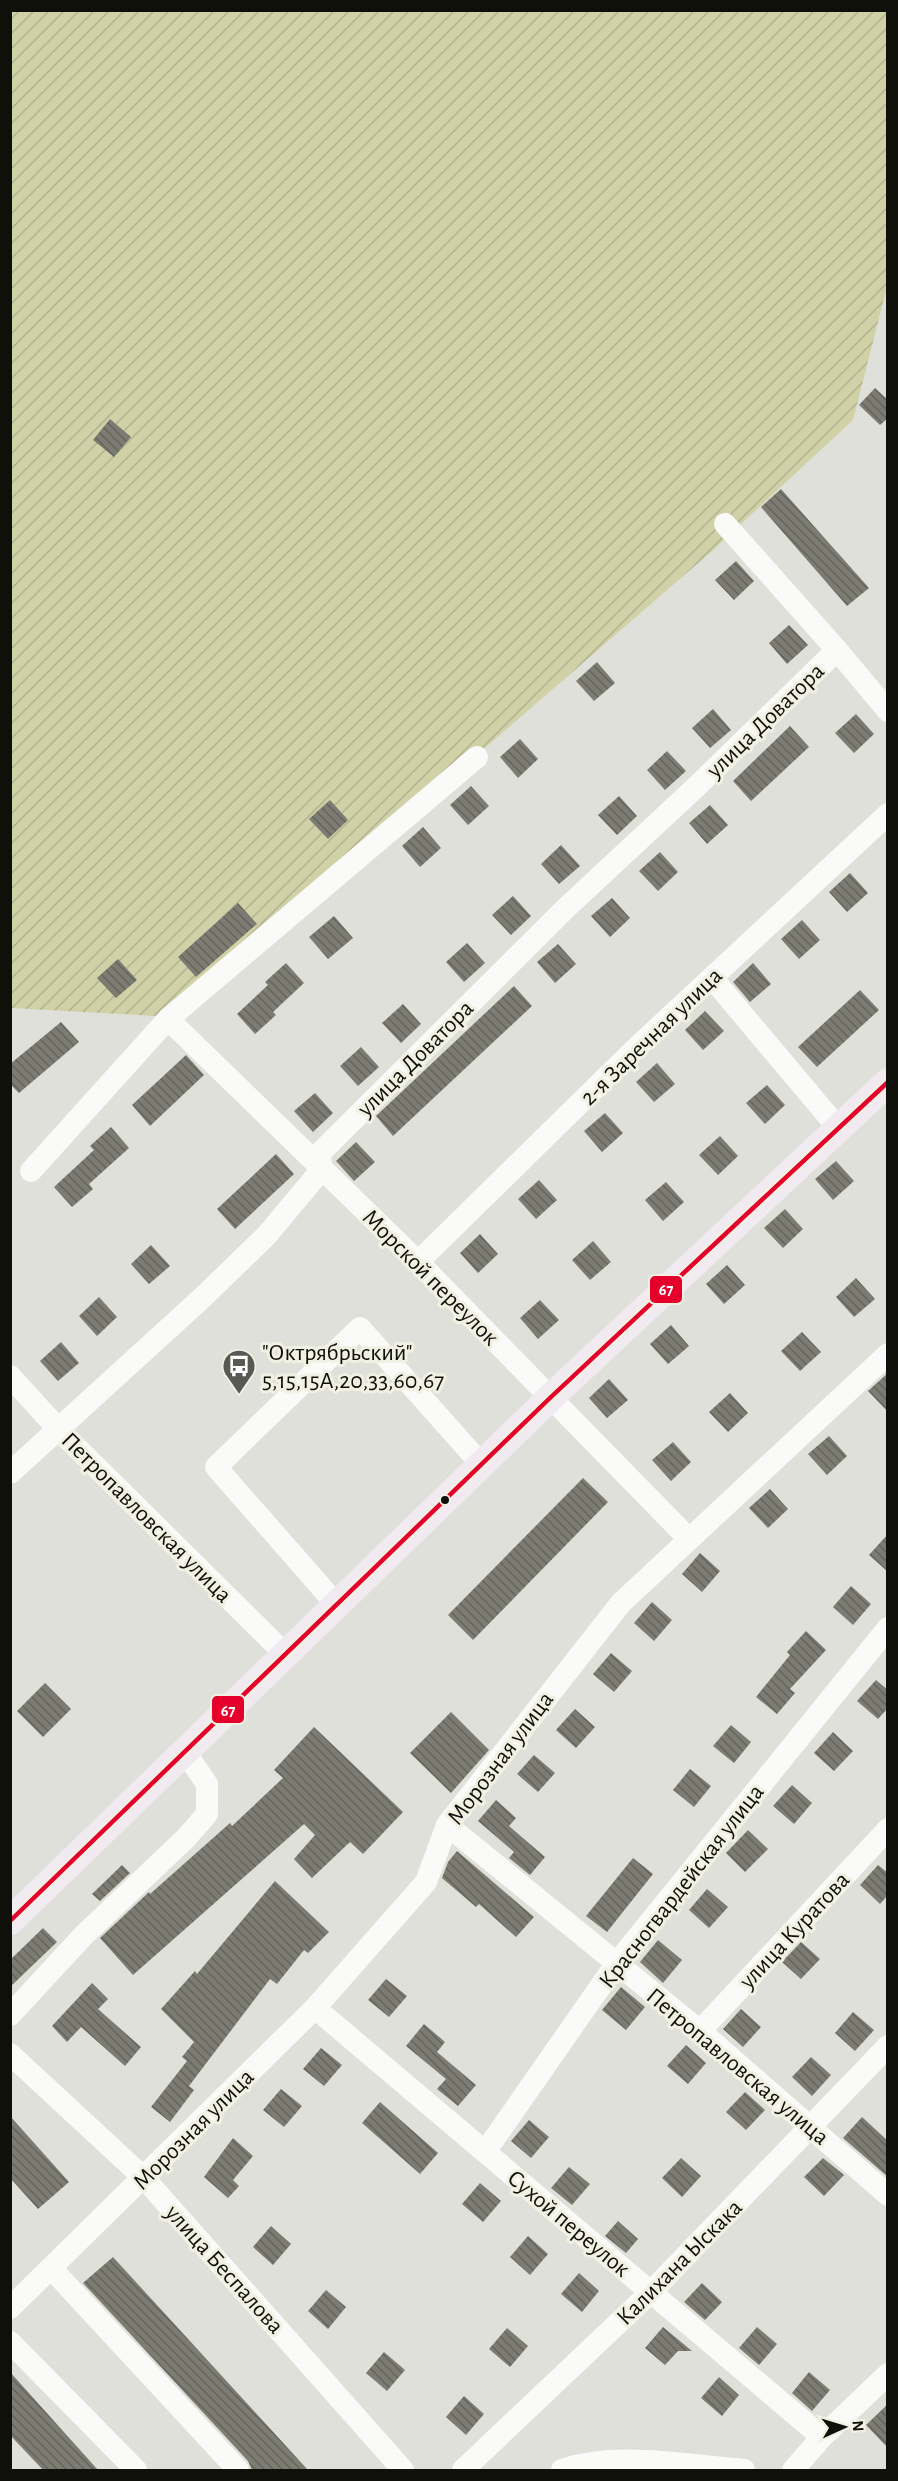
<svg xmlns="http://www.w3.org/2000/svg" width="898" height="2481" font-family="'Alegreya Sans',sans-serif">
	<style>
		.garden { fill: url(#garden-furrows) }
		.building { fill: url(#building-back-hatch) }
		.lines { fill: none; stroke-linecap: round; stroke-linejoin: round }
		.minor { stroke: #fafaf9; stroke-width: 22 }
		.major { stroke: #f1eaf0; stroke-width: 28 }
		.bus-1-casing { stroke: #f1f1e3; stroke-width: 9 }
		.bus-1 { stroke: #e4002b; stroke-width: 4.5 }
		.bus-dot { fill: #10100b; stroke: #f1f1e3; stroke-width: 2 }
		.labels { text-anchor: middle; stroke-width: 6; stroke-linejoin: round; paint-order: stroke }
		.street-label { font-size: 24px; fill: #10100b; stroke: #f1f1e3 }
		.poi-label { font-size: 24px; fill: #10100b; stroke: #f1f1e3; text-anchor: start }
		.line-badge { stroke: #f1f1e3; stroke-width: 2 }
		.badge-label { font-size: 16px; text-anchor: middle; font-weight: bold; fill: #fff }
	</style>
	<defs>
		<pattern id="garden-furrows" width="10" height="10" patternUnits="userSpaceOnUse" patternTransform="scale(1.5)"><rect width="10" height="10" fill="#d1d1a8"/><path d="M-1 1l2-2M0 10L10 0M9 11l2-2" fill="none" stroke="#b2b28f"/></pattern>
		<pattern id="building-back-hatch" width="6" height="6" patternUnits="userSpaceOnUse" patternTransform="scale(1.5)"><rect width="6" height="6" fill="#7c7c73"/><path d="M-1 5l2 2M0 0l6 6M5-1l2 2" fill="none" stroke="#64645d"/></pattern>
	</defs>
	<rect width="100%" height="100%" fill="#e0e0da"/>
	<!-- garden -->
	<path class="garden" d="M10,11H887V287L853,420L712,551L175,1017L11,1008Z"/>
	<!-- building -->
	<path class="building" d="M875,388L888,400V418L880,425L859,405Z
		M110,419L131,437L114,457L93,440Z
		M781,489L869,588L847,606L761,507Z
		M736,561L754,581L734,600L715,580Z
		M789,625L808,645L787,664L769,643Z
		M597,662L615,683L594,701L576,681Z
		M713,709L731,730L710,748L692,728Z
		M856,714L874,734L854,753L835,733Z
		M790,726L809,747L751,801L733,781Z
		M520,739L538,759L518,778L500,757Z
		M667,751L686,771L665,790L647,770Z
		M471,786L489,806L468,825L450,805Z
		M619,796L637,816L617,835L598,815Z
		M330,800L348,820L328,839L309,819Z
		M710,805L728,825L707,844L689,823Z
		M423,827L441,848L420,867L402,846Z
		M561,845L580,866L559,884L541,864Z
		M660,852L678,872L658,891L639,871Z
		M850,873L868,893L847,912L829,892Z
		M513,896L531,916L511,935L492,915Z
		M612,898L630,918L610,937L591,916Z
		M238,903L257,924L196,977L178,957Z
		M334,916L353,938L328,959L309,937Z
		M802,920L820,940L799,959L781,939Z
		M467,943L485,963L464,982L446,962Z
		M558,944L576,964L555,983L537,962Z
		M118,959L137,980L116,998L97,978Z
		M286,963L304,983L273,1012L276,1015L255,1034L237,1014L268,985L265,982Z
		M753,963L771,984L750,1002L733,982Z
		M514,986L532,1006L393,1136L376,1116Z
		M860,990L879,1010L817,1067L798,1047Z
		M403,1004L421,1024L401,1043L382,1023Z
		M705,1011L724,1031L703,1050L685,1030Z
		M61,1022L79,1042L19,1093L10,1084V1064Z
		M361,1047L379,1067L358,1086L340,1066Z
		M186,1055L204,1075L150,1126L132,1105Z
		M657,1063L675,1084L654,1102L636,1082Z
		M767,1085L785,1105L765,1124L746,1103Z
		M315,1093L333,1113L313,1132L294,1111Z
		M605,1113L623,1133L602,1152L584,1131Z
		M111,1127L129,1148L89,1184L93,1189L72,1207L54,1187L94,1150L90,1146Z
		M720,1136L738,1156L718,1175L699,1155Z
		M356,1142L375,1162L354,1181L336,1161Z
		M276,1154L294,1174L235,1229L217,1209Z
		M836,1161L854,1181L833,1200L815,1179Z
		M539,1180L557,1200L536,1219L518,1199Z
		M666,1182L684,1202L663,1221L645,1200Z
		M785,1209L803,1229L783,1248L764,1228Z
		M480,1234L498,1254L478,1273L460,1253Z
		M593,1241L611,1262L590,1280L572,1260Z
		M151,1245L170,1266L149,1284L131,1264Z
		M727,1265L745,1285L724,1304L706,1284Z
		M856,1278L875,1299L854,1317L836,1297Z
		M99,1297L117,1317L97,1336L79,1316Z
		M540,1300L559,1320L538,1339L520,1318Z
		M671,1325L689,1346L668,1364L650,1344Z
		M802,1332L821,1352L800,1371L781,1351Z
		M61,1342L79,1363L58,1381L40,1361Z
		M888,1373V1412L868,1391Z
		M609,1379L628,1400L607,1418L589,1398Z
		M730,1393L748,1413L728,1432L709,1412Z
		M829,1436L847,1456L827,1475L808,1454Z
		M673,1442L691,1462L671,1481L652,1460Z
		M583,1478L608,1502L473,1640L448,1615Z
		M770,1489L788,1509L768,1528L749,1508Z
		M888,1534V1572L869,1555Z
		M700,1553L720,1571L702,1592L682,1574Z
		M851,1586L871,1604L853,1625L833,1607Z
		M652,1602L672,1620L654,1641L634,1623Z
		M806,1631L826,1650L790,1689L795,1693L777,1714L756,1697L790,1655L787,1652Z
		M611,1653L632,1671L614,1692L593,1674Z
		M876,1680L888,1690V1708L878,1719L857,1701Z
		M45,1683L71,1709L43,1737L17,1711Z
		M575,1709L595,1727L576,1748L556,1730Z
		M451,1712L489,1750L451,1793L410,1753Z
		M731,1725L751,1742L734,1763L713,1746Z
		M314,1727L403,1812L363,1854L350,1842L312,1878L294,1859L315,1835L304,1824L133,1975L100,1938L149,1892L150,1894L230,1823L232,1826L283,1778L274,1770Z
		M833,1732L853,1751L834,1771L814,1753Z
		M534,1755L555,1773L538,1792L517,1774Z
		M690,1769L711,1786L694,1807L673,1790Z
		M792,1785L812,1803L794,1824L773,1806Z
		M496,1800L516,1818L509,1826L545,1857L530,1875L509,1858L514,1852L478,1821Z
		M748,1830L768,1849L745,1872L726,1853Z
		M457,1851L534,1917L516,1937L479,1904L476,1907L442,1878L448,1862Z
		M633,1858L653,1874L607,1932L586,1916Z
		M122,1865L130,1873L100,1901L92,1894Z
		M878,1865L888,1873V1895L880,1904L860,1885Z
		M275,1881L329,1932L308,1953L304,1950L277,1984L270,1979L189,2086L194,2090L170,2122L151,2107L187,2061L182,2057L194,2042L161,2009L195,1971L197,1974Z
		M707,1889L728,1907L709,1928L689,1910Z
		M43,1928L57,1942L10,1987V1960Z
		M658,1940L682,1960L663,1983L640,1962Z
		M801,1942L820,1959L801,1979L782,1962Z
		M386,1979L407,1996L389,2017L368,2000Z
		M92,1983L108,1999L98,2009L141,2047L125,2066L81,2027L67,2042L52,2026Z
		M621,1987L645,2007L626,2030L602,2010Z
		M741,2009L761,2027L743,2047L723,2029Z
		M853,2012L874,2030L855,2051L835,2033Z
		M424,2024L445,2042L437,2052L476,2085L458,2106L437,2089L446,2079L406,2046Z
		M686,2045L706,2063L688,2084L667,2066Z
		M321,2048L342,2065L324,2086L303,2069Z
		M811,2057L831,2075L812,2096L792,2077Z
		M281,2089L302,2106L284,2127L263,2110Z
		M745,2092L765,2110L746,2130L726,2112Z
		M380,2102L438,2153L420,2174L362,2123Z
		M10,2116L69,2182L38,2209L10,2178Z
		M862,2117L888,2141V2177L843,2138Z
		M529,2120L549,2137L531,2158L511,2141Z
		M233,2138L253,2156L233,2180L239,2186L228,2198L204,2177Z
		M681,2158L701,2176L682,2197L662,2178Z
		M823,2158L844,2175L824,2196L804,2177Z
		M569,2167L590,2184L572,2205L551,2188Z
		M480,2183L501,2201L483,2222L462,2204Z
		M618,2221L638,2239L626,2253L605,2236Z
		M271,2226L291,2244L273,2265L253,2247Z
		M528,2236L548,2254L530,2275L510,2257Z
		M113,2257L308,2470H252L248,2461L83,2283Z
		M579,2273L599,2291L582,2312L561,2294Z
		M702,2283L722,2302L705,2320L684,2302Z
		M326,2290L346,2307L328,2329L308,2311Z
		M663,2327L692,2351H678L665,2365L645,2348Z
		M757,2327L777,2344L759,2365L739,2348Z
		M507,2328L528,2346L510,2367L489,2349Z
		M384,2352L405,2370L387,2391L366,2373Z
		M10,2372L98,2470H43L10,2435Z
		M809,2372L830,2390L812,2411L792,2393Z
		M719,2377L739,2395L722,2416L701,2398Z
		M464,2396L484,2414L466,2435L446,2417Z
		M888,2404V2448L866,2425Z"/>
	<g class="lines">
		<!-- minor -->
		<path class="minor" d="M725,524L837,650L888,711
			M712,978L839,1129
			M168,1019L418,1262L689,1539
			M31,1171L168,1019L477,757
			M418,1262L634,1050L888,814
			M10,1376L59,1430L287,1656
			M10,1473L202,1298L267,1235L322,1169L319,1154L565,909L695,788L837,650
			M336,1604L216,1467L360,1328L482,1465
			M447,1825L700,2031L888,2195
			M315,2008L822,2437
			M10,2015L84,1935L186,1838L207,1814V1784L185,1752
			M700,2031L888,1829
			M10,2054L144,2178L403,2470
			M485,2152L616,1964L888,1628
			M51,2268L238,2470
			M10,2308L315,2008L426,1882L447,1825L621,1603L888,1354
			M10,2342L136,2470
			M463,2470L651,2292L888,2046
			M562,2470C618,2451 687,2466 744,2470
			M793,2470L822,2437L888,2374"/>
		<!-- major -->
		<path class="major" d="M10,1921L551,1397L888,1082"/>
		<!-- bus-1 casing -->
		<g class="bus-1-casing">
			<path id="bus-1" d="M10,1921L551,1397L888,1082"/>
		</g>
		<!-- bus-1 -->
		<use href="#bus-1" class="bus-1"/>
	</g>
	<!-- icons -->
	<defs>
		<g id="bus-pin" transform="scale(1.725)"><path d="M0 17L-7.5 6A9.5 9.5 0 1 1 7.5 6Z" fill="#595953" stroke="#f1f1e3"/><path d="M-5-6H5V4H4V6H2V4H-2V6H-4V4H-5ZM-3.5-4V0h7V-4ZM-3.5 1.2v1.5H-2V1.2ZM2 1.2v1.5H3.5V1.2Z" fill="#fff"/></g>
	</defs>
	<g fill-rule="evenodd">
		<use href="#bus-pin" x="239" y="1366"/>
	</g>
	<!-- markers -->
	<circle class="bus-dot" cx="445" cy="1500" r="5"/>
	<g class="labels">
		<!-- street labels -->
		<g class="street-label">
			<text transform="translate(765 720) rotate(-44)" y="8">улица Доватора</text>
			<text transform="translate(651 1036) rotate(-44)" y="8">2-я Заречная улица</text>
			<text transform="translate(415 1058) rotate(-45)" y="8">улица Доватора</text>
			<text transform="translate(431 1277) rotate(45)" y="8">Морской переулок</text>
			<text transform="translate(147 1517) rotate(45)" y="8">Петропавловская улица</text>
			<text transform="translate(500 1758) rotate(-53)" y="8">Морозная улица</text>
			<text transform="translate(681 1886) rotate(-52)" y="8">Красногвардейская улица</text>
			<text transform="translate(794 1930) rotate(-47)" y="8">улица Куратова</text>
			<text transform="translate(738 2066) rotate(40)" y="8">Петропавловская улица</text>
			<text transform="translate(193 2129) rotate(-45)" y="8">Морозная улица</text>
			<text transform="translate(569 2223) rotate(40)" y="8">Сухой переулок</text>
			<text transform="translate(679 2262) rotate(-45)" y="8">Калихана Ыскака</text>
			<text transform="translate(225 2269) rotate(48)" y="8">улица Беспалова</text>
		</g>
		<!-- poi labels -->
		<g class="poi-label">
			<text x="262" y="1360">"Октрябрьский"<tspan x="262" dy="28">5,15,15А,20,33,60,67</tspan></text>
		</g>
	</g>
	<g class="line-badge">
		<rect x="649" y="1275" width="34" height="29" rx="6" fill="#e4002b"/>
		<rect x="211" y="1695" width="34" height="29" rx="6" fill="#e4002b"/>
	</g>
	<g class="badge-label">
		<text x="666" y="1295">67</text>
		<text x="228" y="1716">67</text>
	</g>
	<!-- border -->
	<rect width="898" height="2481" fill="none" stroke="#10100b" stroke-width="24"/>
	<!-- north arrow -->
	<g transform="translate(844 2427) rotate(86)" stroke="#f1f1e3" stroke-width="4.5" paint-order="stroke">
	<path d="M0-4.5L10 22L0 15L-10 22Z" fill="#10100b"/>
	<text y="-9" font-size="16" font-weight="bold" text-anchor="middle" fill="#10100b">N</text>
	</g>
</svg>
